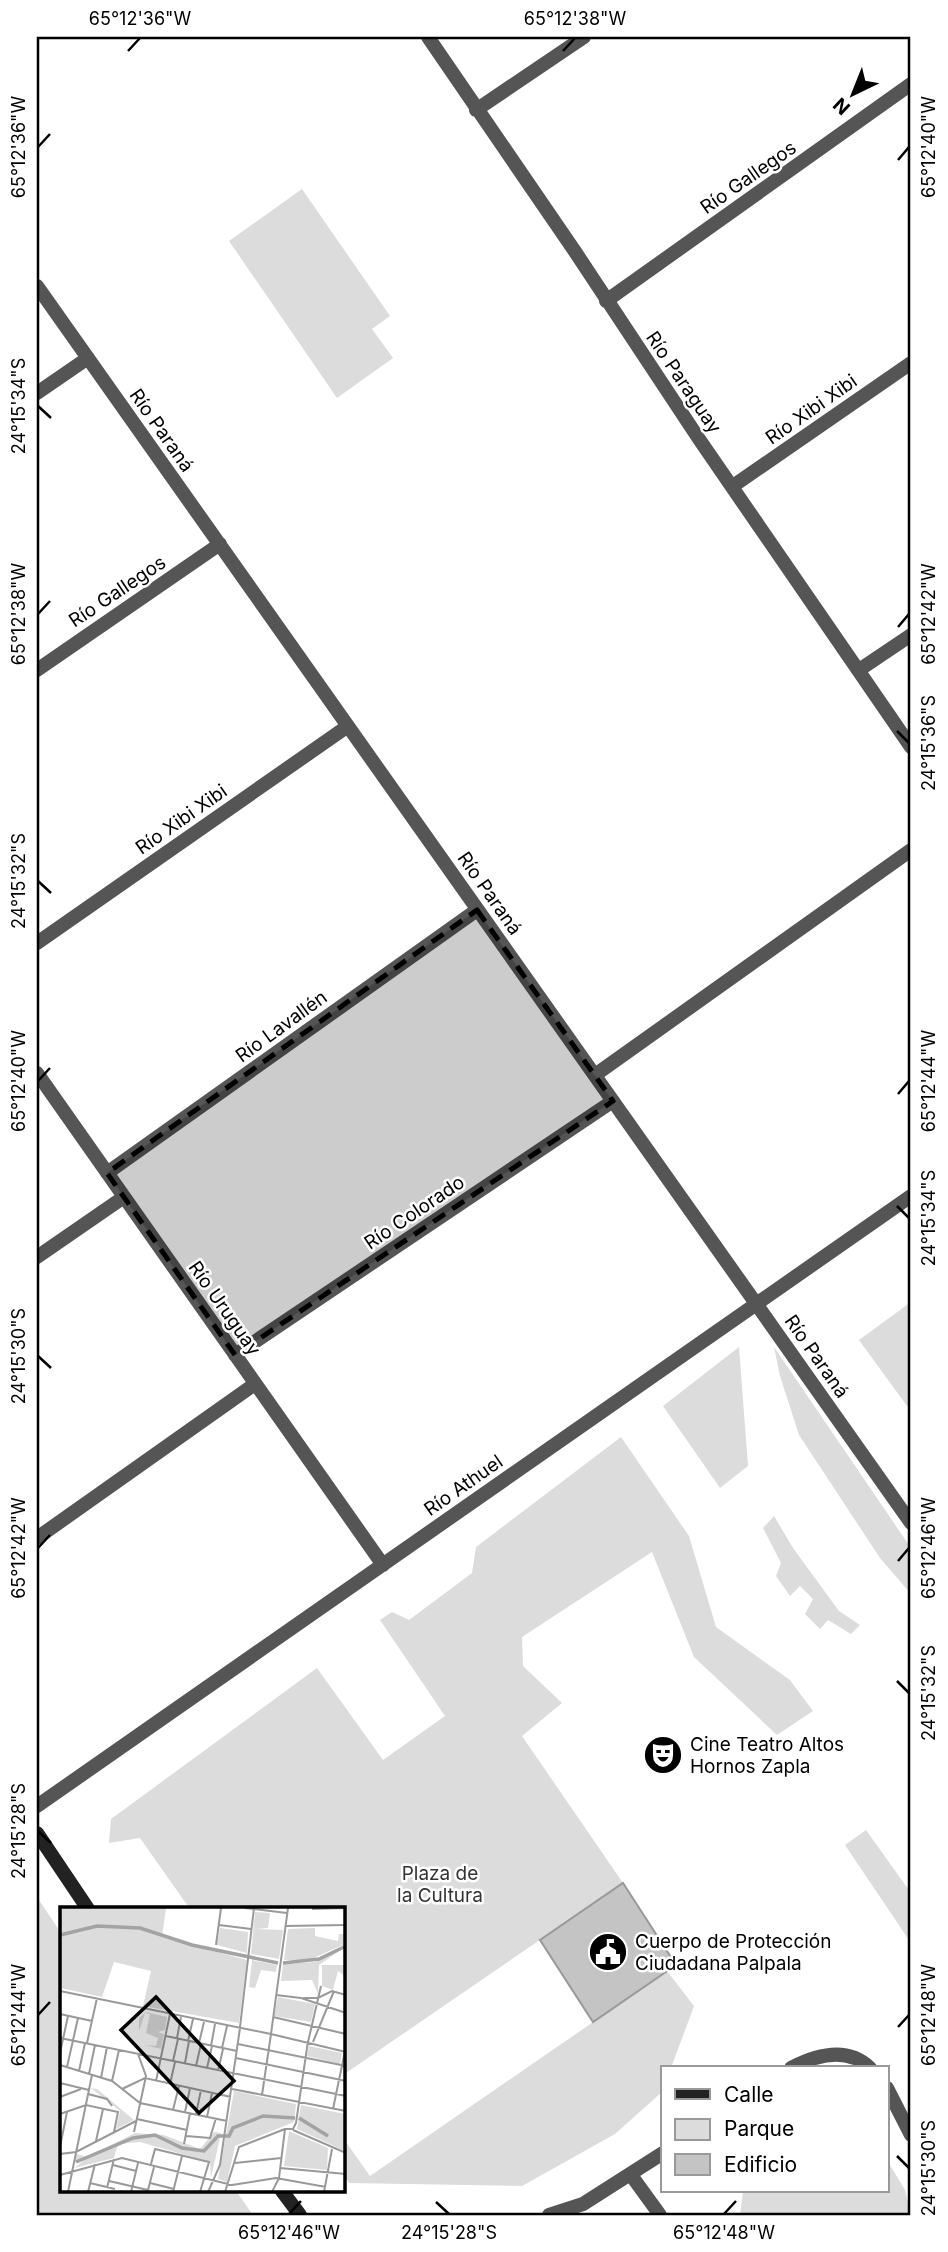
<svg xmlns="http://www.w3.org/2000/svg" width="948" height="2252" font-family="Inter,sans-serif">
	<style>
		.green { fill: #dcdcdc }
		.building { fill: #c4c4c4; stroke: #999; stroke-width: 2 }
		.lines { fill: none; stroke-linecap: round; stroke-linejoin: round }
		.service { stroke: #555; stroke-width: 14 }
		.minor { stroke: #555; stroke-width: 14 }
		.secondary { stroke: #222; stroke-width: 14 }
		.marked { fill: #000; fill-opacity: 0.2; stroke: #000; stroke-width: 5; stroke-dasharray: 14 9; stroke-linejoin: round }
		.ticks { fill: none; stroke: #000; stroke-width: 2.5 }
		.labels { text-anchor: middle; stroke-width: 5; stroke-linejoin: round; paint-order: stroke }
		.street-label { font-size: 19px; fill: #000; stroke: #fff }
		.poi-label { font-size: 19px; fill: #000; stroke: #fff; text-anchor: start }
		.park-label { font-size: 19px; fill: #333; stroke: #fff }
		.inset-river { fill: none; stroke: #a3a3a3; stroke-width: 3.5 }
		.inset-road { fill: none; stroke: #999; stroke-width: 2 }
		.view { fill: #000; fill-opacity: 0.15; stroke: #000; stroke-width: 3.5 }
		.inset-edge { fill: none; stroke: #000; stroke-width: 3.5 }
		.neatline { fill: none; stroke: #000; stroke-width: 2.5 }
		.ticks-label { font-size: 18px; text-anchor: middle; fill: #000 }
	</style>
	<rect width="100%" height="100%" fill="#fff"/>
	<!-- green -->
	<path class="green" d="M302,189L390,316L372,329L393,358L337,398L229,241Z
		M911,1302V1404L907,1406L859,1340Z
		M739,1347L748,1466L720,1488L663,1406Z
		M774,1347L911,1548V1594L880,1558L799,1435L780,1376Z
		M621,1437L689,1536L716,1627L790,1680L813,1711L777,1735L694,1657L652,1552L522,1637L523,1666L562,1703L522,1736L623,1883L343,2075V1909H190L140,1838L109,1843L111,1819L317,1668L383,1760L445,1716L380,1620L392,1612L409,1620L472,1573L476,1547Z
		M774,1516L793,1548L839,1611L860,1625L851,1634L828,1620L820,1629L805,1614L813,1599L800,1586L790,1596L776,1576L781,1563L763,1528Z
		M866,1830L911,1893V1943L845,1845Z
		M37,1897L61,1933V2191H236L253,2215H37Z
		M667,1971L694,2006L671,2068H663L662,2092L615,2134L522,2186L349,2183L343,2174V2138L370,2176Z
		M887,2160L905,2190L911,2215H740L743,2191H887Z"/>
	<!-- building -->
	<path class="building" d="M623,1883L676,1965L593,2022L540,1940Z"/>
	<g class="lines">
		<!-- service -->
		<path class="service" d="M791,2068C816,2055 847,2046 870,2068
			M887,2088L911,2135
			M631,2175L660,2215
			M549,2215L583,2204L663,2153"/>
		<!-- minor -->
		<path class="minor" d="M428,37L576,253L699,439L911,747
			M476,110L584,37
			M37,286L911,1523
			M606,301L911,84
			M37,393L88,358
			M733,486L911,363
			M37,670L220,544
			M859,670L911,635
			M37,943L348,726
			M37,1073L383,1565
			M595,1075L911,850
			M107,1173L477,910
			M37,1257L124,1197
			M235,1355L613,1101
			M37,1538L255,1384
			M37,1806L911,1196"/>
		<!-- secondary -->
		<path class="secondary" d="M37,1833L88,1909
			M282,2191L300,2215"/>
	</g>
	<!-- marked area -->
	<path class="marked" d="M477,910L613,1101L235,1355L107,1173Z"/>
	<!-- ticks -->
	<path class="ticks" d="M128,51L140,38M563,51L575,38M38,147L50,134M898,160L909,147M38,406L51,418M38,614L50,601M898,627L909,614M897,731L909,743M38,881L51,893M38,1081L50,1068M898,1094L909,1081M897,1206L909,1218M38,1356L51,1368M38,1548L50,1535M898,1561L909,1548M897,1681L909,1693M38,1831L51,1843M38,2015L50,2002M898,2027L909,2015M897,2156L909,2168M436,2202L449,2214M289,2214L301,2201M724,2214L736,2201"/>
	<!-- icons -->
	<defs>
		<g id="theatre-disc" transform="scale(2.0125)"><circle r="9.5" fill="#000" stroke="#fff"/><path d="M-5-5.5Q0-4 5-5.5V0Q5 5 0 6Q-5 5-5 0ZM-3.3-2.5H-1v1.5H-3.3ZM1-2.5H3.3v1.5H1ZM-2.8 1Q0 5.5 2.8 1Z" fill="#fff"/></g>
		<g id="civic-disc" transform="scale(2.0125)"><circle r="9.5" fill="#000" stroke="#fff"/><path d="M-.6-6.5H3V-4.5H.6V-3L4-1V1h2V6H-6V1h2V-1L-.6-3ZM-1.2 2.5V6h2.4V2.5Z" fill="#fff"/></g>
	</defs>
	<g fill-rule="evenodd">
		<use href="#theatre-disc" x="663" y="1755"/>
		<use href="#civic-disc" x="608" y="1952"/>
	</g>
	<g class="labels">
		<!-- street labels -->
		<g class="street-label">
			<text transform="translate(748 177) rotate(-35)" y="7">Río Gallegos</text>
			<text transform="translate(684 382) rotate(56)" y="7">Río Paraguay</text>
			<text transform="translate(811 409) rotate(-35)" y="7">Río Xibi Xibi</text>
			<text transform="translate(162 430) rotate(55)" y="7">Río Paraná</text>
			<text transform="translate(117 591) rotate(-34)" y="7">Río Gallegos</text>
			<text transform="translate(181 819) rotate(-35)" y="7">Río Xibi Xibi</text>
			<text transform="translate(490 893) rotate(55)" y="7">Río Paraná</text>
			<text transform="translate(281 1026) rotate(-36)" y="7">Río Lavallén</text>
			<text transform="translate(414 1212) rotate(-34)" y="7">Río Colorado</text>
			<text transform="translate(225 1308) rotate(55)" y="7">Río Uruguay</text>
			<text transform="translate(817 1356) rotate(55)" y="7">Río Paraná</text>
			<text transform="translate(463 1485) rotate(-35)" y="7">Río Athuel</text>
		</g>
		<!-- poi labels -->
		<g class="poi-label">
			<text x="690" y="1751">Cine Teatro Altos<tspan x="690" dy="22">Hornos Zapla</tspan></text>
			<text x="635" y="1948">Cuerpo de Protección<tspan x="635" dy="22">Ciudadana Palpala</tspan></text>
		</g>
		<!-- park labels -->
		<g class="park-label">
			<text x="440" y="1880">Plaza de<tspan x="440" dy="22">la Cultura</tspan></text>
		</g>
	</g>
	<!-- overview -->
	<g transform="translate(60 1907)">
		<rect width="285" height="285" fill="#fff"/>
		<path d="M0,1H106L102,30L187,53L179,116L83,99L91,64L54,55L42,90L0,81ZM195,5L210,6L208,21L195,22L223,23L219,52L191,47ZM160,21L188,25L187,46L157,38ZM255,21V29L278,34L279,27H285V37L249,53H224L228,22ZM285,40L259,58L258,87L252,73L221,74L223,57L255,55ZM192,53L217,58L216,65L201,63L195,81L189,80ZM262,58H285V69L278,64L273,83L262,79ZM218,90L255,97L251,115L214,109ZM86,105L107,110L105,123L98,125L104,127L101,142L85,138L96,139L98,131L86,126L90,107L85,106L79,124V111ZM249,139L282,146L280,157L247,149ZM31,181L37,182L74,213L56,222L60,204ZM174,184L236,197L234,215L175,239L167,275L158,272ZM241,198L285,207V244L237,222ZM229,224L268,241L267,263L224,259ZM154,225L161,226L151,271L150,255L80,235L58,237L54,251L14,261L26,252L15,255L17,247L27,250L75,226L104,228L140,242Z" fill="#dcdcdc"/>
		<path class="inset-river" d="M0,28L37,19L80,21L132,38L218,56M223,56L259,52L286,39M239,211L268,229M16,255L73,231L95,228L122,241L144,244L158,229H169L173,221L203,209L235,211"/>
		<path class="inset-road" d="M185,1L227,6M252,2L286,1M159,18L191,22M225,19L286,18M156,38L161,1M0,84L211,127L228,1M216,88L241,91L286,106M243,91H258L272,84L286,88M0,107L32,114M213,110L286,127M180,120L194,1M106,129L177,144M0,131L286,189M117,131L121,110M128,134L133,112M248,135L261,79M253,135L274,84M27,136L37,91M139,136L144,115M178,137L286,159M151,139L155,117M162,141L167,119M0,146L8,109M176,151L286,174M113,154L118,132M125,156L129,134M0,158L52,174L80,196L167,214M136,159L141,137M7,160L18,111M147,161L152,139M19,164L25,136M158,164L163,142M29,167L35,138M41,171L47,140M52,174L59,143M96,174L110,107M0,176L29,183M110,177L115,155M62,182L85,171L171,190M172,182L286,204M28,187L47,192L52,199M202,188L211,127L286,145M0,190L21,182M273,202L285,144M113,203L119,179M125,205L130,181M0,207L26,198L58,205L54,225M136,207L141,183M147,210L152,186M77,212L127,223M233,223L286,246M74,225L86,169L78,147M126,229L150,231L156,211M36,234L43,202M124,237L130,206M0,240L7,205M0,247L16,245L76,214M175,256L221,251M91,257L95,242L149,255L140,285M53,258L76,264M220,261L286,267M0,268L62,251L172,278L216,271L266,280M49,274L88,283L94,260M30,276L55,282M90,276L114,282M47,281L54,252M8,285L32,168M28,285L35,257M71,285L78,256M113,285L122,249M148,285L160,258L180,121M165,285L179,240L225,222M212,285L219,271L225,222H233L236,216L248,134M264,285L272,242"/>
		<path class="view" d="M96,90L174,174L139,206L61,123Z"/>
		<rect width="285" height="285" class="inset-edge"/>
	</g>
	<!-- border -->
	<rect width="948" height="2252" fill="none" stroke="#ffffff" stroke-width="77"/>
	<!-- legend -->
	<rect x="661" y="2066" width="228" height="126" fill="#ffffff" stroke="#999999" stroke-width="2"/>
	<rect x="675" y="2089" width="35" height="10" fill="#222222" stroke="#999999" stroke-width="2"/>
	<text x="724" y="2102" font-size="21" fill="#000000">Calle</text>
	<rect x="675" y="2119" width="35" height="21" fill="#dcdcdc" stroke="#999999" stroke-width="2"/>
	<text x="724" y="2136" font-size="21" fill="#000000">Parque</text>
	<rect x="675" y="2154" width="35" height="21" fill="#c4c4c4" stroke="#999999" stroke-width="2"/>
	<text x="724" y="2172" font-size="21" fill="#000000">Edificio</text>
	<!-- north arrow -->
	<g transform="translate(853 94) rotate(223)" stroke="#ffffff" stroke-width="5" paint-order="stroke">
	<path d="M0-5L12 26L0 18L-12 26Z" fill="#000000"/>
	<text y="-10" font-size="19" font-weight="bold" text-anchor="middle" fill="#000000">N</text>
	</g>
	<rect x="38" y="38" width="871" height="2176" class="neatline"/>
	<g class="ticks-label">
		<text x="140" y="25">65°12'36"W</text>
		<text x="575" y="25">65°12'38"W</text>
		<text transform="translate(929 147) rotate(-90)" y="6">65°12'40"W</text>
		<text transform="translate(19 147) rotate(-90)" y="6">65°12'36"W</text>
		<text transform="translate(19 406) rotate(-90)" y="6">24°15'34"S</text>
		<text transform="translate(929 614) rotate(-90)" y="6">65°12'42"W</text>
		<text transform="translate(19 614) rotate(-90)" y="6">65°12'38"W</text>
		<text transform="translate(929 743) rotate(-90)" y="6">24°15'36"S</text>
		<text transform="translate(19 881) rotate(-90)" y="6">24°15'32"S</text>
		<text transform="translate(929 1081) rotate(-90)" y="6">65°12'44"W</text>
		<text transform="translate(19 1081) rotate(-90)" y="6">65°12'40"W</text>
		<text transform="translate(929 1218) rotate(-90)" y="6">24°15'34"S</text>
		<text transform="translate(19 1356) rotate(-90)" y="6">24°15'30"S</text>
		<text transform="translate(929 1548) rotate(-90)" y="6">65°12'46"W</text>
		<text transform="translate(19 1548) rotate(-90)" y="6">65°12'42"W</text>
		<text transform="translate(929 1693) rotate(-90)" y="6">24°15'32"S</text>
		<text transform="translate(19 1831) rotate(-90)" y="6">24°15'28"S</text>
		<text transform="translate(929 2015) rotate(-90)" y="6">65°12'48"W</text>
		<text transform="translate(19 2015) rotate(-90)" y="6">65°12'44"W</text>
		<text transform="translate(929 2168) rotate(-90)" y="6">24°15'30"S</text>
		<text x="289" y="2239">65°12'46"W</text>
		<text x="449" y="2239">24°15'28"S</text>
		<text x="724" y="2239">65°12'48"W</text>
	</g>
</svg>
